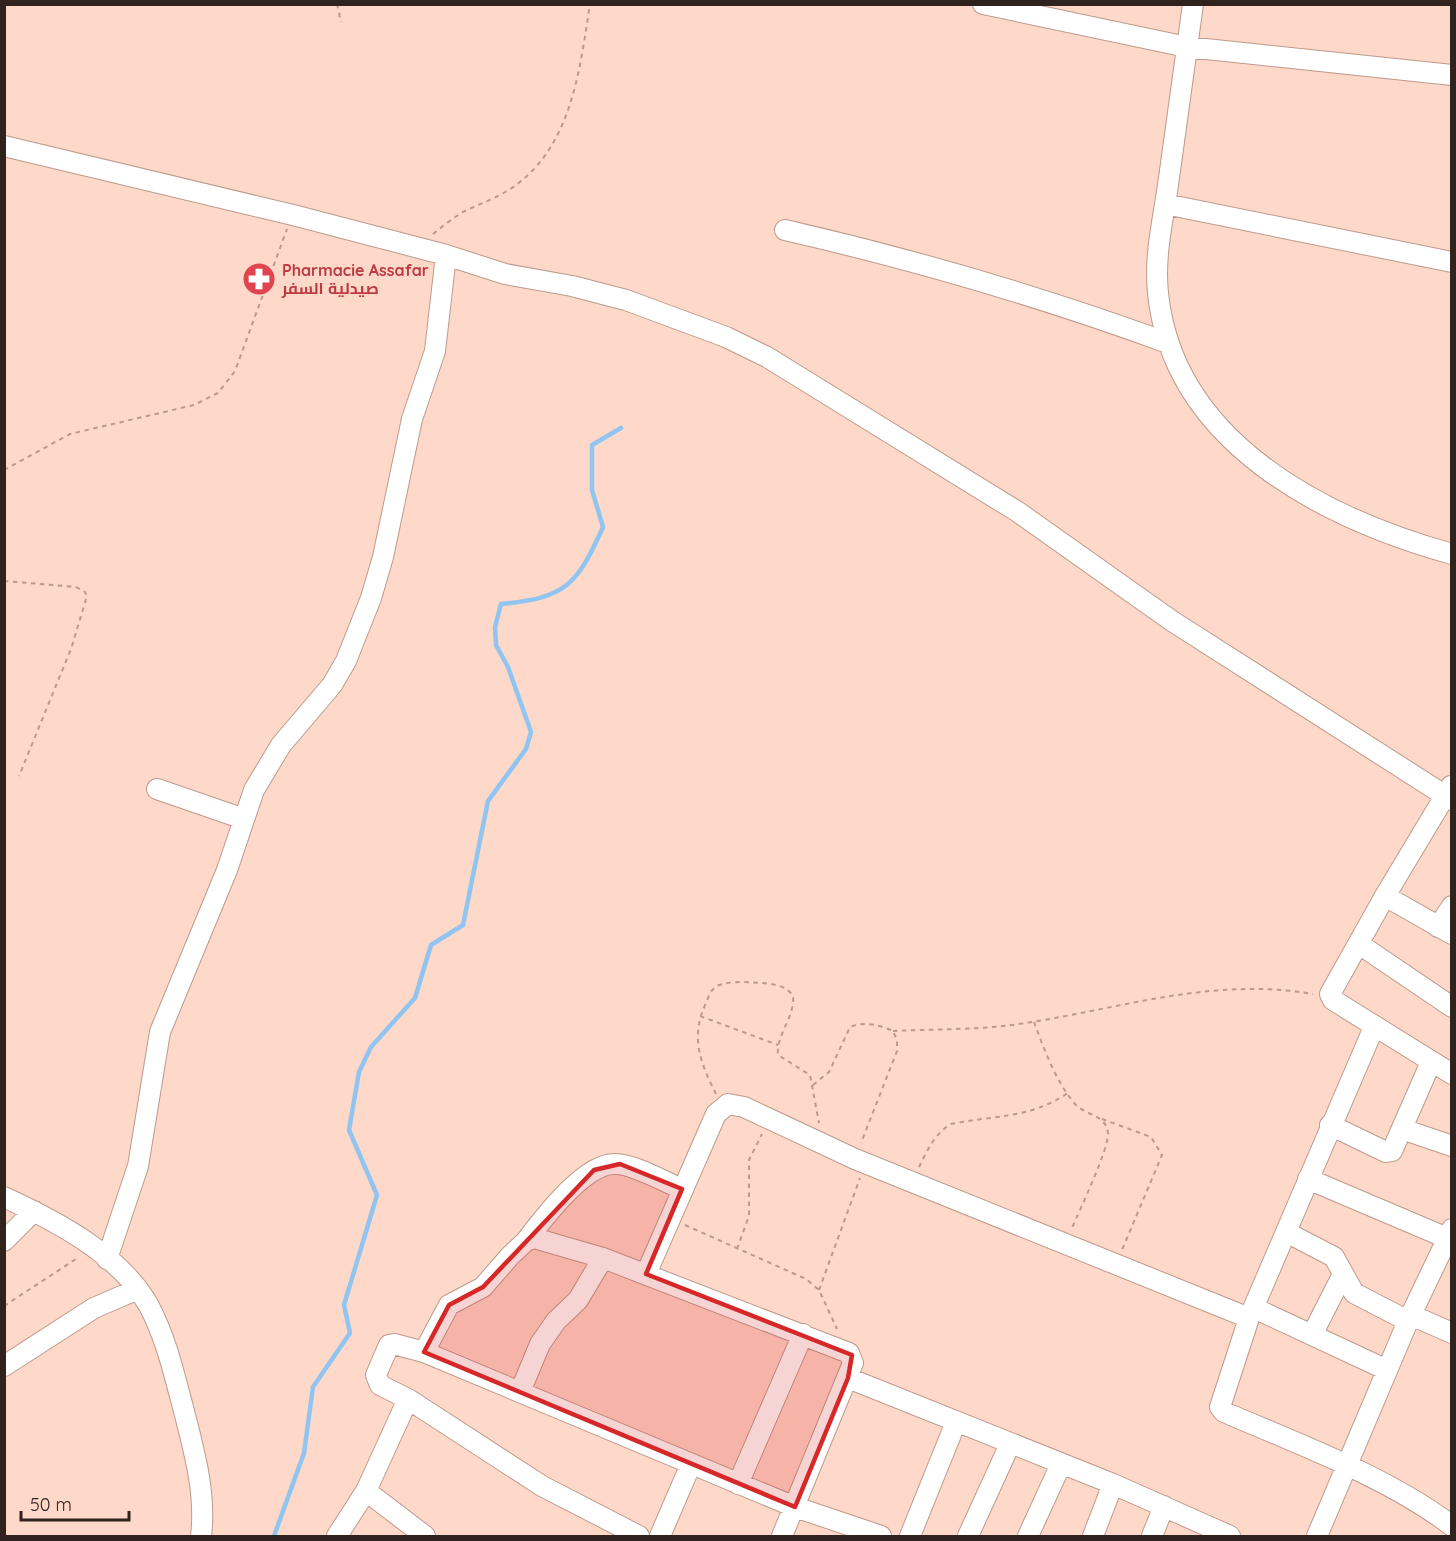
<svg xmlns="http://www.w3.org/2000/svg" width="1456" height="1541" font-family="Quicksand,Cairo,sans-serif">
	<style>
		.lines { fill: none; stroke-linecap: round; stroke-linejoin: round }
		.stream { stroke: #90c5f2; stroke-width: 4.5 }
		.minor-casing { stroke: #bd9a8b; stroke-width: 22 }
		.path { stroke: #b99b8e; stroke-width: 2; stroke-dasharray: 4.5 4.5; stroke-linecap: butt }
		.minor { stroke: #fff; stroke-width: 20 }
		.marked { fill: #d62828; fill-opacity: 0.2; stroke: #d62828; stroke-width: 4.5; stroke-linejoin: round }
		.labels { text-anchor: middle; stroke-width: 4.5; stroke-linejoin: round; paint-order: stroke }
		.health-label { font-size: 16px; font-weight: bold; fill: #be3a42; stroke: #fed8c8; text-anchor: start }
	</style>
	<rect width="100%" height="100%" fill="#fed8c8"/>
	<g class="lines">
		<!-- stream -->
		<path class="stream" d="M274,1536L304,1453L313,1387L350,1333L344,1305L377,1195L349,1130L359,1072L371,1047L415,998L431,945L463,925L488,801L526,749L531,732L508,667L496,645L495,627L501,604C566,598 577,585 603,527L592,490V445L621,428"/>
		<!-- minor casing -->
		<g class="minor-casing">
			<path id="minor" d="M983,4L1187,47L1452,75
				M1193,4C1184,65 1176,125 1168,185C1163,220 1154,257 1158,293C1173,442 1323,518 1452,554
				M4,146L293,215L446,255L505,274L572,286L626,300L726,337L767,357L1018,512L1172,621L1452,800
				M1165,204L1452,262
				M785,230C916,260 1042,297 1168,343
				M1451,786L1385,896L1330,994L1333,1000L1452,1074
				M157,789L244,819
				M1385,896L1452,934
				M1438,927L1452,906
				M1359,944L1452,1007
				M1374,1027L1249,1318L1220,1407L1224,1412C1296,1443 1390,1478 1452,1526
				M1330,1125L1386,1152L1392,1151L1431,1062
				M1402,1129L1452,1146
				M1308,1179L1447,1238
				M4,1197C56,1221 120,1254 149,1306C167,1340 175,1378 185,1415C195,1454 206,1495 201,1536
				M1286,1232L1334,1257L1354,1293L1408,1321
				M4,1241L34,1211
				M526,1241C543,1219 585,1162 616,1164C633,1164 665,1182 682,1189
				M107,1259L138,1166L160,1032L227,870L254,790L281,745L332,685L346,661L371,598L383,557L412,419L435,351L446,255
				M646,1274L716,1114L728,1104L744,1107L855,1159L1249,1318
				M1254,1308L1387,1370
				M1411,1315L1452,1333
				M1312,1335L1343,1274
				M424,1352L449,1305L483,1287L510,1256L526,1241L534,1238L603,1258L849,1353L853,1363L782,1536
				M4,1366L94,1308L138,1289
				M848,1378L1113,1484L1230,1536
				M520,1392L540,1344L556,1321L578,1300L603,1258
				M738,1484L803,1334
				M366,1491L425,1536
				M337,1536L366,1491L408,1399
				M639,1536L542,1486L408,1399L380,1385L376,1375L389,1345L394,1344L424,1352L795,1507L881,1536
				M660,1536L691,1464
				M910,1536L956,1422
				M968,1536L1010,1444
				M1028,1536L1061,1464
				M1093,1536L1113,1484
				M1152,1536L1164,1506
				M1317,1536L1408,1321L1452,1229"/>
		</g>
		<!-- path -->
		<path class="path" d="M337,4L341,22
			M433,234C443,226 453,218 463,212C481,203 500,197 516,185C572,144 580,68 590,4
			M4,470L70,434L194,405L218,393L235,371L287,229
			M4,581L76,587L85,592L87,596L71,649L19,776
			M700,1016L778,1045
			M1034,1022C1044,1049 1056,1082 1075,1104C1086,1116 1106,1114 1108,1133C1109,1149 1080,1209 1072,1228
			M893,1031C932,1029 973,1030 1012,1025C1114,1011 1209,976 1313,994
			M813,1085L829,1072L850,1027C865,1021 879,1025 893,1031L897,1040V1051L861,1143
			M716,1094C700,1062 690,1037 706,1003C709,996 711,988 719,985C731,981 748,982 761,983C773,984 786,985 793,996C795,1018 776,1034 778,1055L810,1075L819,1123
			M1102,1119L1151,1137L1162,1155L1122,1250
			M919,1167C927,1151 935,1133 951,1124C995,1115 1029,1119 1068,1093
			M685,1225L806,1279L819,1290L837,1329
			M737,1249L749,1216V1160L762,1134
			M819,1290L860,1178
			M4,1306L79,1257"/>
		<!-- minor -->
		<use href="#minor" class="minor"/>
	</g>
	<!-- marked area -->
	<path class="marked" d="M620,1164L682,1189L646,1274L852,1355L848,1378L795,1507L424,1352L449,1305L483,1287L594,1170Z"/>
	<!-- icons -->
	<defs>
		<g id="pharmacy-disc" transform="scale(1.725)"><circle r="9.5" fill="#e0444e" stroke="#fed8c8"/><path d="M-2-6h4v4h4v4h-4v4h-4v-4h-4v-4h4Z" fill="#fff"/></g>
	</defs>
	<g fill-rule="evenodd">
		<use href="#pharmacy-disc" x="259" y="279"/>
	</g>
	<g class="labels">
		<!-- health labels -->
		<g class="health-label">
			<text x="282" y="276">Pharmacie Assafar<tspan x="282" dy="18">صيدلية السفر</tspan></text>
		</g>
	</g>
	<!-- border -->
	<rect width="1456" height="1541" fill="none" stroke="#30221c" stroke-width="12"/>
	<!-- scale -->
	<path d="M21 1511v9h108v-9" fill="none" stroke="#30221c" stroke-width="3"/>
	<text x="30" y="1511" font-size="18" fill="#30221c" stroke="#fed8c8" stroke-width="4.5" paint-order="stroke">50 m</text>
</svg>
